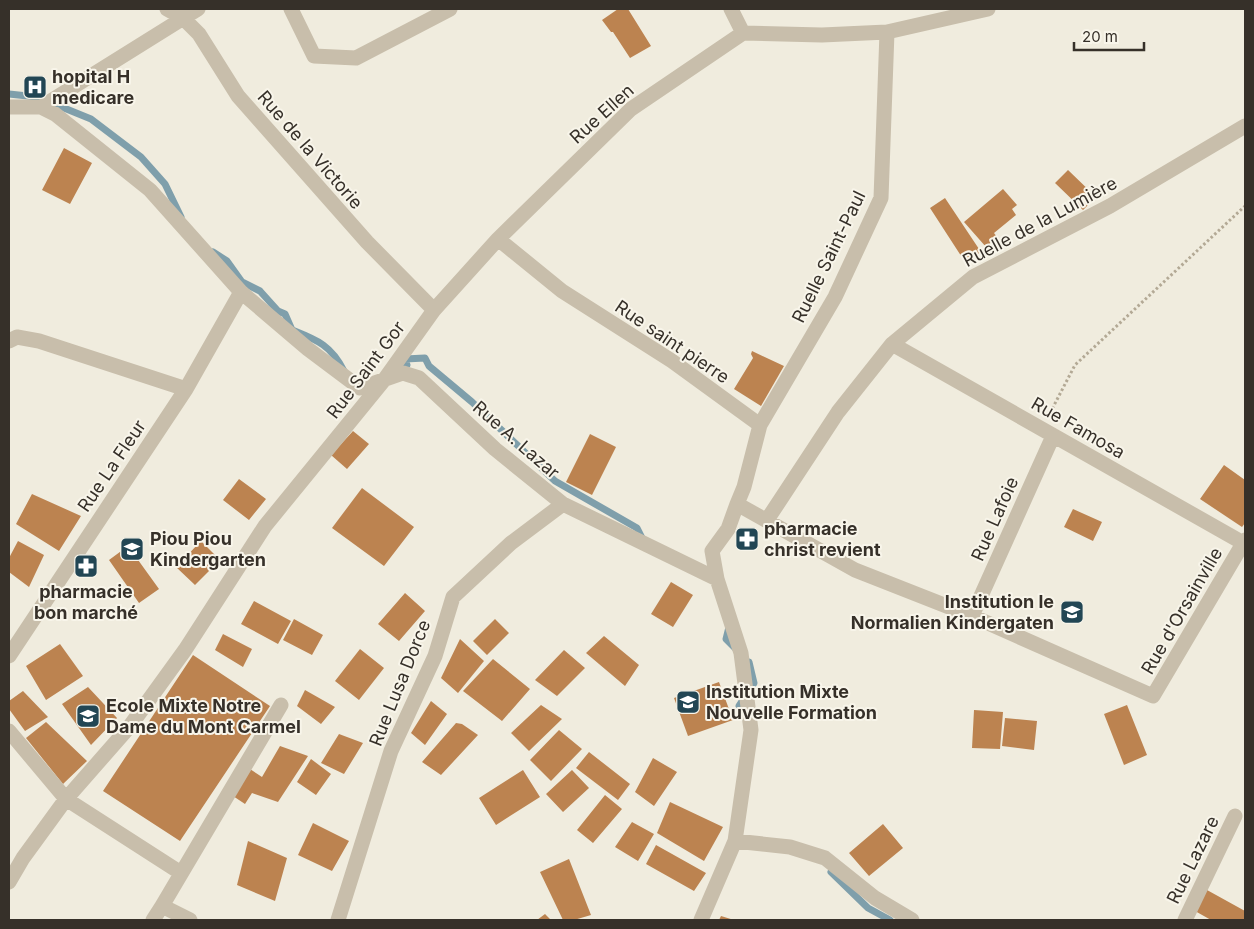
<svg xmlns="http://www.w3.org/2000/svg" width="1254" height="929" font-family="Inter,sans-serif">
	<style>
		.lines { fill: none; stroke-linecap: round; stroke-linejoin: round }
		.stream { stroke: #7f9fab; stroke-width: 7 }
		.building { fill: #bc8350 }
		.path { stroke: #b3a995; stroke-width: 3; stroke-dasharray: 2.5 2.5; stroke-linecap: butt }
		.street { stroke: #c8beab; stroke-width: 15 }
		.labels { text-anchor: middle; stroke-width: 4; stroke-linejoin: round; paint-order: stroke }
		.poi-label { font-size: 18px; font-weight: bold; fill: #363029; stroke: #f8f5ea; text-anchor: start }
		.street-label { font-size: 18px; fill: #363029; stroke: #f8f5ea }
	</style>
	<rect width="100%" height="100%" fill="#f0ecde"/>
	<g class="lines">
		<!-- stream -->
		<path class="stream" d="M9,94L37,97L91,119L141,157L165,184L181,217
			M213,252L227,261L242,282L260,291L278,311L285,314L292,330C317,340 331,345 344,371
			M401,371L407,365L405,359L425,358L429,366L472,402L555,481L637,528L643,540
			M729,627L726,639L736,649
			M744,717L739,706L754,683L749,662
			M831,872L868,908L890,920"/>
	</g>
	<!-- building -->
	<path class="building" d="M618,9H628L651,46L630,58L613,32H611L602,20Z
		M64,148L92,163L70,204L42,190Z
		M1068,170L1096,197L1083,210L1055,183Z
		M1003,189L1017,205L1012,209L1016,215L994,233L997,237L986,247L964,222Z
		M945,198L981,252L965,262L930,208Z
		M752,351L784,366L761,406L734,389L753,358L751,354Z
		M353,431L369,444L347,469L331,455Z
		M590,434L616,447L592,495L566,482Z
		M1224,465L1245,480V523L1242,527L1200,499Z
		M239,479L266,499L249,520L223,500Z
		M362,488L414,527L384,566L332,528Z
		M32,494L81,516L59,551L16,524Z
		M1073,509L1102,522L1093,541L1064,527Z
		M18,541L44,555L29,587L9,572V558Z
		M201,541L220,560L195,585L176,567Z
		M128,546L159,589L139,603L109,560Z
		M671,582L693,595L673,627L651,614Z
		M405,593L425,611L399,641L378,624Z
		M254,601L291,621L278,644L241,624Z
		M294,619L323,635L312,655L283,640Z
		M495,619L509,633L487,655L473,641Z
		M223,634L252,649L243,667L215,650Z
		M604,636L639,665L625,686L586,653Z
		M460,639L484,661L458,693L441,678Z
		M60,644L83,676L46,700L26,666Z
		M360,649L384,668L359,700L335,681Z
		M564,650L585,668L557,696L535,680Z
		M193,655L270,706L180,841L103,791Z
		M493,659L530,689L502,721L463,691Z
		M719,682L733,720L688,736L674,698Z
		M88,687L117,718L91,745L62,704Z
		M305,690L335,707L321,724L297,706Z
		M23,691L48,717L25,731L9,709V701Z
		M431,701L447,714L425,745L411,733Z
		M541,705L562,719L529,751L511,733Z
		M1127,705L1147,755L1124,765L1104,714Z
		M974,710L1003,712L1000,749L972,748Z
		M1005,718L1037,721L1034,750L1002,746Z
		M46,722L87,761L63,784L26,738Z
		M456,723L462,724L478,735L441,775L422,762Z
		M559,730L582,749L551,781L530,760Z
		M339,734L363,743L344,774L321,763Z
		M280,746L308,756L278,802L252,793L245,804L230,794L247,767L262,777Z
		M589,752L630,784L618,800L576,768Z
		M653,758L677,772L654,806L635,792Z
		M311,759L331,774L316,795L297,782Z
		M523,770L540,797L496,825L479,798Z
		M572,770L589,788L563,812L546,794Z
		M605,795L622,809L593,843L577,830Z
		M670,802L723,827L704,861L657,833Z
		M632,822L654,834L638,861L615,847Z
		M313,823L349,841L332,871L298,855Z
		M883,824L903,848L869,876L849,853Z
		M248,841L287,858L275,901L237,885Z
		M656,845L706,873L694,891L646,864Z
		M569,859L591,915L574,920H563L540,872Z
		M1207,890L1245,911V920H1211L1195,911Z
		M545,914L551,920H537Z
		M721,916L734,920H719Z"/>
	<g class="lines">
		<!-- path -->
		<path class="path" d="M1050,413L1075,365L1245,206"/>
		<!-- street -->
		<path class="street" d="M167,9L183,18L199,34L238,96L367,242L434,310
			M291,9L314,56L356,58L450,9
			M731,9L743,33
			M743,33L822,35L887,32L988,9
			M9,107H41L198,9
			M41,107L55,114L150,190L241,292L308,349L360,388L403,373L419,378L495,449L563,504L717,579L741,653L751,730L735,841L701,920
			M498,239L562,291L672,361L760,425L744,487L737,504
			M9,341L17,337L39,341L186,389
			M892,344L1245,544
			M760,425L835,297L881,198L887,32
			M767,520L838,412L892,344L973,277L1110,206L1245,126
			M717,579L712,551L728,529L737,504L855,570L972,616L1153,696L1245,540
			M972,616L1053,436
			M9,656L186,389L241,292
			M9,731L66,799L181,873
			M735,841L790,847L825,858L875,898L912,920
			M9,882L23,858L66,799L130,726L185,650L265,526L384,380L434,310L498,239L631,109L743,33
			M153,920L162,906
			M190,920L162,906L281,705
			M338,920L391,751L435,656L453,597L511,543L563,504
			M1185,920L1235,816"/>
	</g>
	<!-- icons -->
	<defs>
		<g id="hospital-square" transform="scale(1.25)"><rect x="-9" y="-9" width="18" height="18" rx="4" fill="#224654" stroke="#f8f5ea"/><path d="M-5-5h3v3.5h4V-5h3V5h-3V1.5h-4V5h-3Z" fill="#fff"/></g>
		<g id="pharmacy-square" transform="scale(1.25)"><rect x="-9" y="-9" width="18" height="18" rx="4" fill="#224654" stroke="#f8f5ea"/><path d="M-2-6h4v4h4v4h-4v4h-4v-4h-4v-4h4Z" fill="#fff"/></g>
		<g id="school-square" transform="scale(1.25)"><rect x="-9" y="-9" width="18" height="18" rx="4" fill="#224654" stroke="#f8f5ea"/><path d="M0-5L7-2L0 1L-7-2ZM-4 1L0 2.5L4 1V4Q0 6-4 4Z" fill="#fff"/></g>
	</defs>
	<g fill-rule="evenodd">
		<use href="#hospital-square" x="35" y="87"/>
		<use href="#pharmacy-square" x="747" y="539"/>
		<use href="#school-square" x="132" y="549"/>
		<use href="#pharmacy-square" x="86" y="566"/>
		<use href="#school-square" x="1072" y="612"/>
		<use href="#school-square" x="688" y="702"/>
		<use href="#school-square" x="88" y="716"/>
	</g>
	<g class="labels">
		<!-- poi labels -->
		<g class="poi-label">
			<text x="52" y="83">hopital H<tspan x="52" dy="21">medicare</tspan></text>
			<text x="764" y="535">pharmacie<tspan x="764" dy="21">christ revient</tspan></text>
			<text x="150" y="545">Piou Piou<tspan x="150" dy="21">Kindergarten</tspan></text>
			<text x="86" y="598" text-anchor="middle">pharmacie<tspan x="86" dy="21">bon marché</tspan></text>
			<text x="1054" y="608" text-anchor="end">Institution le<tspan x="1054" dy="21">Normalien Kindergaten</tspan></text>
			<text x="706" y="698">Institution Mixte<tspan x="706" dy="21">Nouvelle Formation</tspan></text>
			<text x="106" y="712">Ecole Mixte Notre<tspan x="106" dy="21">Dame du Mont Carmel</tspan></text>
		</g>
		<!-- street labels -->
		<g class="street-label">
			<text transform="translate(602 114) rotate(-42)" y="6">Rue Ellen</text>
			<text transform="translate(310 150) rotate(49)" y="6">Rue de la Victorie</text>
			<text transform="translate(1040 222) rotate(-28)" y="6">Ruelle de la Lumière</text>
			<text transform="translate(829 257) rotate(-64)" y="6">Ruelle Saint-Paul</text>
			<text transform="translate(672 342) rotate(34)" y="6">Rue saint pierre</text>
			<text transform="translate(366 370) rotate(-53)" y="6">Rue Saint Gor</text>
			<text transform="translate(1078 428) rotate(30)" y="6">Rue Famosa</text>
			<text transform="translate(516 440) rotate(41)" y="6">Rue A. Lazar</text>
			<text transform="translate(112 466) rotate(-56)" y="6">Rue La Fleur</text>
			<text transform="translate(995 519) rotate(-66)" y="6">Rue Lafoie</text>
			<text transform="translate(1182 611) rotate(-60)" y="6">Rue d'Orsainville</text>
			<text transform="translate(400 683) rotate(-68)" y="6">Rue Lusa Dorce</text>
			<text transform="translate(1193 860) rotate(-64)" y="6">Rue Lazare</text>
		</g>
	</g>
	<!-- border -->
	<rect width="1254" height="929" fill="none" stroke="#363029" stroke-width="20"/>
	<!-- scale -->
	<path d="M1074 42v8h70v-8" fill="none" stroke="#363029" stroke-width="2.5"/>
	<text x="1082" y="42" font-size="15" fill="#363029" stroke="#f8f5ea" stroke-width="4" paint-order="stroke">20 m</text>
</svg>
